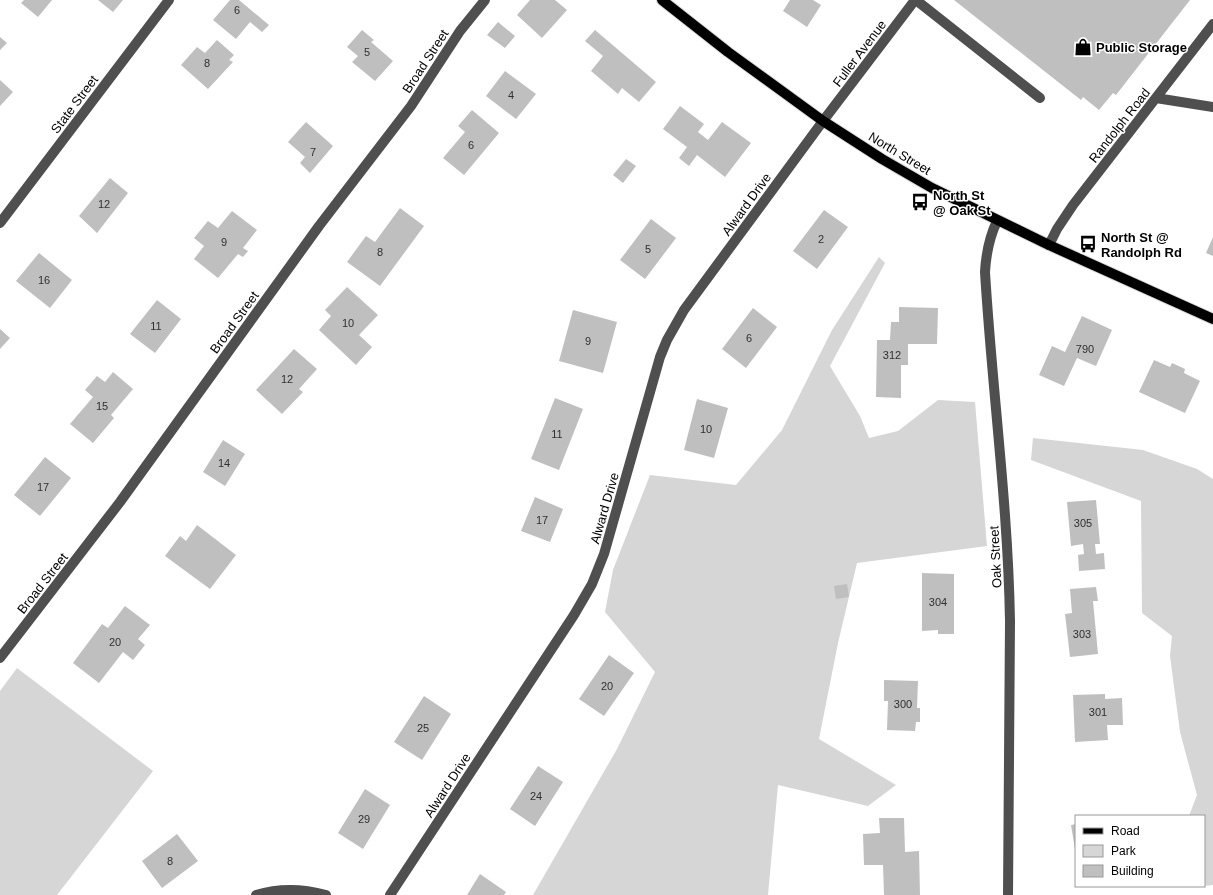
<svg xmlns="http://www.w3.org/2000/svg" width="1213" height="895" font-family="Helvetica,sans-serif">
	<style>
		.green { fill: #d6d6d6 }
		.building { fill: #bfbfbf }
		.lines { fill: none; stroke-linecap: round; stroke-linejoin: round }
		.major-casing { stroke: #dbdbdb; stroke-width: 12 }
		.minor { stroke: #4f4f4f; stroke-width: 10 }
		.major { stroke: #000; stroke-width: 10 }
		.labels { text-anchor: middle; stroke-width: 3; stroke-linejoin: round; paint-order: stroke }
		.number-label { font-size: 11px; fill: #303030 }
		.poi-label { font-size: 13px; font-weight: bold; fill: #000; stroke: #fff; text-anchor: start }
		.street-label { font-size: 13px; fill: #000; stroke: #fff }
	</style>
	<rect width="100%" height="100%" fill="#fff"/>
	<!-- green -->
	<path class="green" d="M879,257L885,263L830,366L860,416L869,438L898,431L938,400L975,402L987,546L857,563L838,643L819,739L896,785L868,806L778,785L768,895H533L617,749L655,672L605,612L613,570L650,475L736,485L782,430L832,330Z
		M1033,438L1143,450L1197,469L1213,479V885L1204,886V816H1189L1197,795L1180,732L1170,656L1172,636L1142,613L1141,501L1031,460Z
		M17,668L153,771L57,895H0V691Z"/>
	<!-- building -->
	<path class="building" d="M24,0H52L38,17L21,3Z
		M98,0H123L113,12Z
		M230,0H239L269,25L262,32L250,22L236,39L213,20Z
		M530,0H555L567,10L542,38L517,15Z
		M790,0H813L821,5L807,27L783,11Z
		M954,0H1190L1116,95L1113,93L1099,110L1083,97L1081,100Z
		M498,22L515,36L505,48L487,35Z
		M362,30L374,40L371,42L393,61L375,81L352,62L358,56L347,47Z
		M595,30L656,82L639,102L622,88L618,94L591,71L603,56L585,41Z
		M0,37L7,43L0,50Z
		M217,40L234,55L229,60L233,62L208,89L181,65L197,47L205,53Z
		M505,71L536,94L516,119L486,96Z
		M0,80L13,92L0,106Z
		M680,106L704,124L698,132L708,140L722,122L751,143L725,177L697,155L689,166L679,158L687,147L663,129Z
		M472,110L499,133L464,175L443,158L465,132L458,126Z
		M306,122L333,146L310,173L300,163L305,157L288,142Z
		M626,159L636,166L623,183L613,175Z
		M110,178L128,193L97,233L79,216Z
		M400,208L424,226L380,286L347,262L366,236L375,242Z
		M824,210L848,227L817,269L793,251Z
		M232,211L257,230L243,248L248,251L243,257L238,254L218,278L194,259L204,246L194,238L208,221L218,228Z
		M651,219L676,238L645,279L620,260Z
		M1213,237V256L1206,253Z
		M39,253L72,280L50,308L16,281Z
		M347,287L378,315L359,335L372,347L356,365L319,330L331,316L325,310Z
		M157,300L181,319L155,353L130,334Z
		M899,307L938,308L937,344H908V365H901V398L876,397L877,340H890L891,322H899Z
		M753,308L777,327L746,368L722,349Z
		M573,310L617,322L603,373L559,361Z
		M1082,316L1112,330L1096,366L1077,358L1064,386L1039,375L1052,346L1065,352Z
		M0,329L10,338L0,349Z
		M294,349L317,369L299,389L303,392L282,414L256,390Z
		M1154,360L1170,367L1172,363L1185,369L1184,373L1200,381L1185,413L1139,392Z
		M113,372L133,389L111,415L114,418L93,443L70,424L93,397L85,390L97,376L105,382Z
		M555,398L583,409L559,470L531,459Z
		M697,399L728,408L714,458L684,450Z
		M223,440L245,454L225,486L203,472Z
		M45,457L71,478L40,516L14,495Z
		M535,497L563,509L550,542L521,531Z
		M1096,500L1100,544H1095L1096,554L1104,553L1105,569L1079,571L1078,555L1084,554L1083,544L1071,546L1067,502Z
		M197,525L236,555L210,589L165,556L180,536L186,541Z
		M922,573L954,574V634H938V630L922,631Z
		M847,584L849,597L836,599L834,586Z
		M1096,587L1098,601H1093L1098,654L1070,657L1065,614L1072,613L1070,589Z
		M125,606L150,625L138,639L145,645L133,660L123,652L99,683L73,663L102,624L108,628Z
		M609,655L634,673L604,716L579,699Z
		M884,680L918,681L917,708H920V722H916L915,731L887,730L888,701H884Z
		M1105,694V699L1122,698L1123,725H1107L1108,740L1075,742L1073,695Z
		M424,696L451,714L422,760L394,742Z
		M538,766L563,782L535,826L510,809Z
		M365,789L390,805L363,849L338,833Z
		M879,818H904L905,852L919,851L920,895H884L883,865H864L863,834L880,833Z
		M1076,824V849H1075L1071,825Z
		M177,834L198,861L162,888L142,861Z
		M480,874L506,892L504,895H467Z"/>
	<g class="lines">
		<!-- major casing -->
		<g class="major-casing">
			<path id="major" d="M662,0L728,52L823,121L882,159L932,188L1049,245L1213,319"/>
		</g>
		<!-- minor -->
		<path class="minor" d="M916,0L1040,98
			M1156,98L1213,107
			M997,221C989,238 986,254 985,272C992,389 1008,504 1010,621L1008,895
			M0,223L169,0
			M1049,245L1057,229L1073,205L1213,24
			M0,658L120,502L319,226L411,106L460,31L485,0
			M256,895C279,888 304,889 326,895
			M390,895L574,615L592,584L604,554L660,357L667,340L684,310L823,121L915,0"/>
		<!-- major -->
		<use href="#major" class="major"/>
	</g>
	<!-- icons -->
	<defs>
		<g id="shop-bare" transform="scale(1.38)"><path d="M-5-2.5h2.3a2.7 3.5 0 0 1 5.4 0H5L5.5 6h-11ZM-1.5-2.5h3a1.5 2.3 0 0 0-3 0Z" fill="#000" stroke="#fff" stroke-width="2.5" paint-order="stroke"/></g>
		<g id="bus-bare" transform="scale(1.38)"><path d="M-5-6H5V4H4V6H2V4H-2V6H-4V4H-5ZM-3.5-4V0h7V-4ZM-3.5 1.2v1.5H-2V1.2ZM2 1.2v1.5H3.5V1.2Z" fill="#000" stroke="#fff" stroke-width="2.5" paint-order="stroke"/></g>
	</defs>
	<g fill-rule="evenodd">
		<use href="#shop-bare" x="1083" y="47"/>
		<use href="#bus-bare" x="920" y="202"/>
		<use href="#bus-bare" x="1088" y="244"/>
	</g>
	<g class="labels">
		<!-- number labels -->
		<g class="number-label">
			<text x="237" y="14">6</text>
			<text x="367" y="56">5</text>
			<text x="207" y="67">8</text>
			<text x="511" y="99">4</text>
			<text x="471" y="149">6</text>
			<text x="313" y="156">7</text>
			<text x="104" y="208">12</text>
			<text x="821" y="243">2</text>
			<text x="224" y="246">9</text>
			<text x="648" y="253">5</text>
			<text x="380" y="256">8</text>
			<text x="44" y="284">16</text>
			<text x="348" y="327">10</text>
			<text x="156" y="330">11</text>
			<text x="749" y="342">6</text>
			<text x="588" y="345">9</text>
			<text x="1085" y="353">790</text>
			<text x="892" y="359">312</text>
			<text x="287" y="383">12</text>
			<text x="102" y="410">15</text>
			<text x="706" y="433">10</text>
			<text x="557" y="438">11</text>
			<text x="224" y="467">14</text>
			<text x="43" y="491">17</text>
			<text x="542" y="524">17</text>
			<text x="1083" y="527">305</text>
			<text x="938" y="606">304</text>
			<text x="1082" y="638">303</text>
			<text x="115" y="646">20</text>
			<text x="607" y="690">20</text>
			<text x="903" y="708">300</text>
			<text x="1098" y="716">301</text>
			<text x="423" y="732">25</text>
			<text x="536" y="800">24</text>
			<text x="364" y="823">29</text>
			<text x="170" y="865">8</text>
		</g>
		<!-- poi labels -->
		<g class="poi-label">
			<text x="1096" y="52">Public Storage</text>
			<text x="933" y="200">North St<tspan x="933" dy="15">@ Oak St</tspan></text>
			<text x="1101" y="242">North St @<tspan x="1101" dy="15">Randolph Rd</tspan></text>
		</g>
		<!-- street labels -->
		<g class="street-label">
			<text transform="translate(859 53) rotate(-53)" y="5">Fuller Avenue</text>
			<text transform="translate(425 61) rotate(-57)" y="5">Broad Street</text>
			<text transform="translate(74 104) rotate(-53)" y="5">State Street</text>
			<text transform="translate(1119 125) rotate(-52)" y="5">Randolph Road</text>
			<text transform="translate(900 153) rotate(31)" y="5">North Street</text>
			<text transform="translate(746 204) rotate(-54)" y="5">Alward Drive</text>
			<text transform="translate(234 322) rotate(-54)" y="5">Broad Street</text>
			<text transform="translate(604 508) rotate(-74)" y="5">Alward Drive</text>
			<text transform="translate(995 557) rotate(-93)" y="5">Oak Street</text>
			<text transform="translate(42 583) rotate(-52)" y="5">Broad Street</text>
			<text transform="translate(447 785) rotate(-57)" y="5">Alward Drive</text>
		</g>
	</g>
	<!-- legend -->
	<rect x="1075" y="815" width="130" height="72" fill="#ffffff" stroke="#999999"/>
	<rect x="1083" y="828" width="20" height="6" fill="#000000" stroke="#999999"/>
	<text x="1111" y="835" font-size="12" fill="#000000">Road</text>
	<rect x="1083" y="845" width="20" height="12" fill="#d6d6d6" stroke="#999999"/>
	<text x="1111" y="855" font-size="12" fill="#000000">Park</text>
	<rect x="1083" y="865" width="20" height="12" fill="#bfbfbf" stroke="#999999"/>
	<text x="1111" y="875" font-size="12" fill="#000000">Building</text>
</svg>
